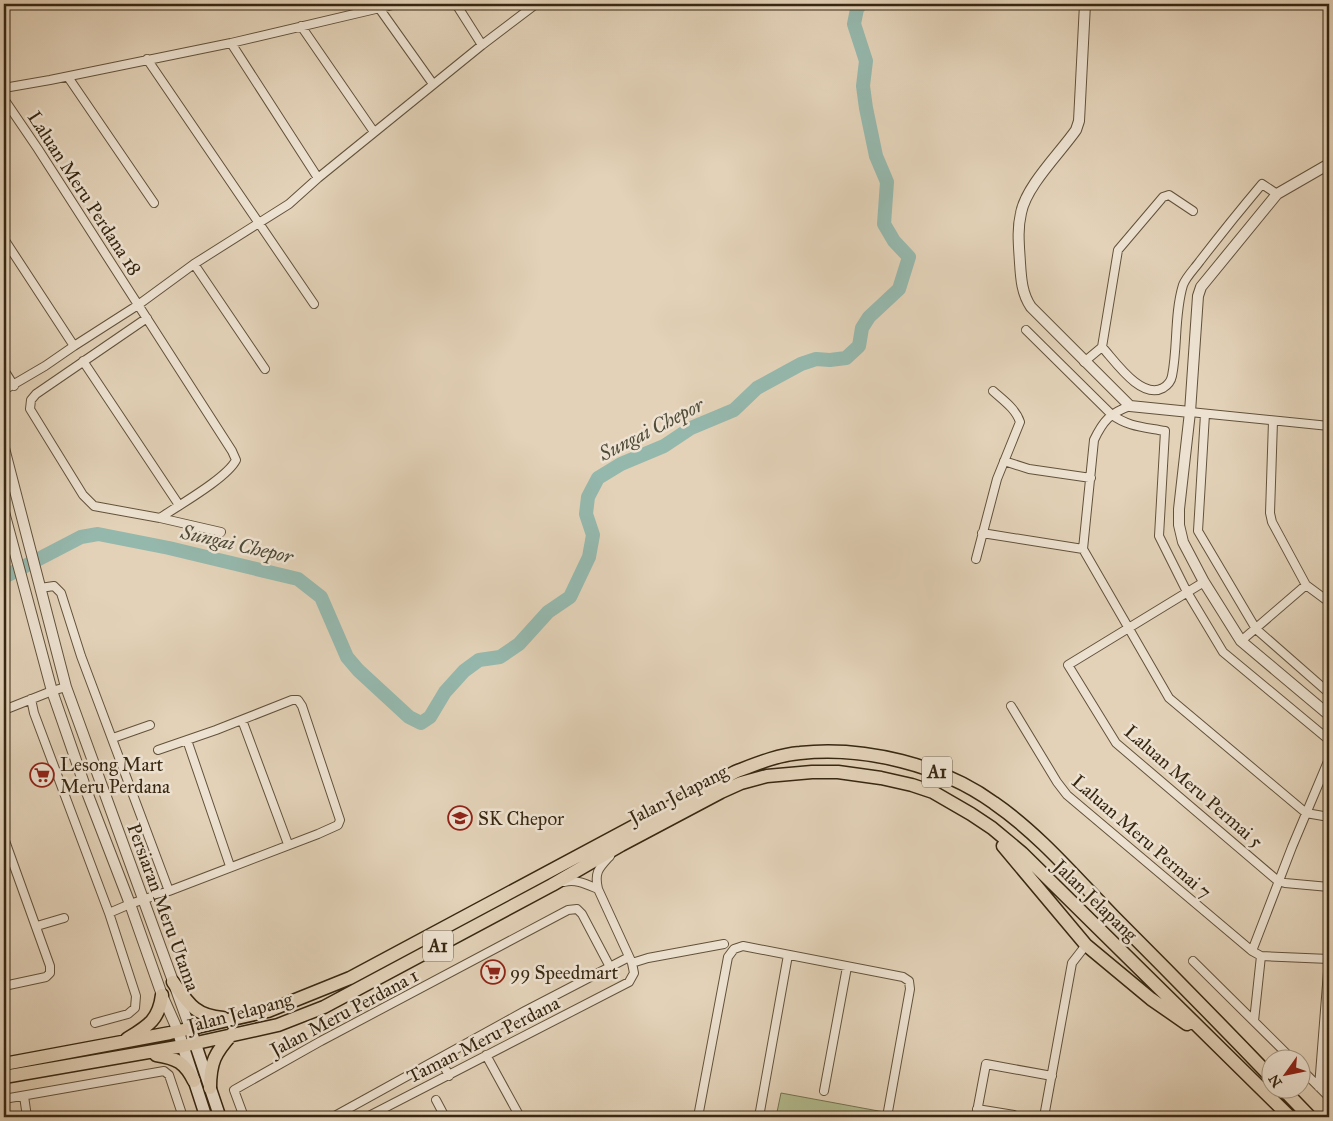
<svg xmlns="http://www.w3.org/2000/svg" width="1333" height="1121" font-family="'IM FELL Great Primer',serif">
	<style>
		.green { fill: #b3bc8f; stroke: #757250 }
		.lines { fill: none; stroke-linecap: round; stroke-linejoin: round }
		.river { stroke: #95b8ad; stroke-width: 14 }
		.minor-casing { stroke: #62523b; stroke-width: 10 }
		.tertiary-casing { stroke: #62523b; stroke-width: 12 }
		.secondary-casing { stroke: #372711; stroke-width: 14 }
		.primary-casing { stroke: #372711; stroke-width: 15 }
		.minor { stroke: #ede2d1; stroke-width: 8 }
		.tertiary { stroke: #ede2d1; stroke-width: 10 }
		.secondary { stroke: #ede2d1; stroke-width: 11 }
		.primary { stroke: #e3d2b8; stroke-width: 12 }
		.labels { text-anchor: middle; stroke-width: 5; stroke-linejoin: round; paint-order: stroke }
		.shield { fill: #ede2d1; stroke: #6e5f4b; stroke-width: 1 }
		.shield-label { font-size: 18px; font-weight: bold; fill: #372711 }
		.street-label { font-size: 19px; fill: #372711; stroke: #ede2d1 }
		.poi-label { font-size: 19px; fill: #372711; stroke: #ede2d1; text-anchor: start }
		.water-label { font-size: 20px; font-style: italic; fill: #4e4b38; stroke: #ede2d1 }
	</style>
	<rect width="100%" height="100%" fill="#e3d2b8"/>
	<filter id="stains"><feTurbulence type="fractalNoise" baseFrequency=".004" numOctaves="4"/><feColorMatrix values="0 0 0 0 .2 0 0 0 0 .09 0 0 0 0 .02 0 0 0 .5 -.17"/></filter>
	<radialGradient id="worn" r=".72"><stop offset=".6" stop-color="#630" stop-opacity="0"/><stop offset="1" stop-color="#630" stop-opacity=".3"/></radialGradient>
	<!-- green -->
	<path class="green" d="M781,1093L884,1112L883,1117H776Z"/>
	<g class="lines">
		<!-- river -->
		<path class="river" d="M4,577L81,537L98,534L169,548L298,579L321,597L347,657L358,670L409,717L421,723L430,717L445,692L464,671L479,660L500,657L519,644L548,612L570,597L589,557L593,535L586,514L588,497L598,478L621,464L664,446L691,428L734,410L757,388L801,364L816,359L830,360L846,358L859,346L862,328L869,317L899,289L909,257L894,241L884,224L887,182L876,156L866,108L863,86L866,61L854,24L857,9L861,4"/>
		<!-- minor casing -->
		<g class="minor-casing">
			<path id="minor" d="M456,4L482,45
				M379,8L433,84
				M301,26L374,132
				M231,43L318,178
				M147,59L314,304
				M68,77L154,203
				M4,88L50,80L231,43L397,4
				M4,99L38,149L232,451L236,460C227,478 179,505 160,518
				M4,239L74,346
				M194,264L265,369
				M147,318L36,394L31,400L30,409L83,495L94,506L160,518L221,532
				M1026,330L1111,414C1128,427 1144,427 1165,431L1159,536L1187,592L1223,652L1329,740
				M1102,347C1115,361 1141,400 1163,388C1168,385 1171,381 1172,376C1178,346 1174,315 1183,285C1186,277 1195,268 1200,261C1220,235 1241,209 1262,184L1277,194
				M83,361L179,505
				M1084,362L1102,347L1118,250L1163,197L1169,195L1193,211
				M4,370L14,386
				M4,390L45,366L74,346L138,305L194,264L289,204L318,178L482,45L536,4
				M1130,406C1110,413 1103,421 1094,440L1083,549L1169,698L1306,813L1329,817
				M1190,412L1329,426
				M1205,414L1198,531L1256,629L1329,693
				M1273,421L1270,513L1272,522L1306,585L1329,602
				M1004,461L1029,469L1091,478
				M982,533L1083,549
				M976,559L997,479L1020,422C1016,409 1003,400 993,391
				M1204,582L1068,665L1116,743L1278,881L1285,883L1329,887
				M40,588L54,586L61,593L81,656L169,891
				M1241,641L1306,585
				M31,699L34,713L109,913L136,996L135,1008L128,1014L95,1023
				M1011,706L1057,782L1067,795L1252,951L1261,956L1254,1021
				M4,710L52,691L66,687
				M242,720L288,844
				M113,738L150,725
				M187,740L230,866
				M4,838L50,966V973L46,977L4,986
				M564,882C576,879 586,884 598,889
				M109,913L130,904L169,891L318,834L338,825L340,820L302,706L298,700H292L216,730L158,750
				M37,926L64,918
				M1252,951L1292,847L1329,759
				M1261,956L1329,959L1319,1087
				M1193,961L1291,1058
				M632,963L648,958L724,944
				M486,1055L520,1117
				M440,1058L449,1076
				M1300,1068L1329,1097
				M824,1091L847,967
				M24,1096L27,1117
				M4,1099L164,1071L169,1075L183,1117
				M436,1100L445,1117
				M977,1109L1014,1115
				M244,1117L234,1090L321,1041L568,910L577,909L582,914L610,967
				M333,1117L525,1011L629,957
				M367,1117L629,982L634,973L632,963L598,889C594,872 599,868 610,856
				M698,1117L728,957L734,949L743,946L903,977L909,981L910,989L887,1117
				M759,1117L788,955
				M976,1117L986,1064L1052,1076
				M1044,1117L1072,963L1086,945"/>
		</g>
		<!-- tertiary casing -->
		<g class="tertiary-casing">
			<path id="tertiary" d="M1085,4L1079,121L1076,130C1060,153 1026,186 1021,213C1017,230 1019,246 1020,263C1021,279 1022,294 1031,307L1130,406L1190,412
				M1329,164L1277,194L1201,287L1198,296L1190,412L1179,509V525L1183,542L1204,582L1241,641L1329,715
				M4,448L66,687L190,1028
				M4,512L52,691L88,795L130,904L162,995L178,1031"/>
		</g>
		<!-- secondary casing -->
		<g class="secondary-casing">
			<path id="secondary" d="M190,1028L220,1117
				M178,1031L206,1117"/>
		</g>
		<!-- primary casing -->
		<g class="primary-casing">
			<path id="primary" d="M1003,846L1086,945L1151,999L1187,1024
				M173,982C188,1003 195,1016 223,1018
				M127,1039C148,1026 159,1020 162,995
				M156,1055C177,1058 185,1063 194,1081
				M4,1064L170,1033L268,1011L350,978L735,772C756,764 777,755 800,753C864,746 942,765 994,803C1039,834 1076,878 1114,917C1167,970 1219,1023 1270,1076
				M4,1077L183,1046L278,1025L324,1007L552,885L621,845L721,792L741,783L767,776L812,772H838L881,778L912,785L933,792L971,814L992,828L1022,853L1290,1117
				M210,1088C210,1062 215,1053 232,1034
				M1282,1088L1310,1117"/>
		</g>
		<!-- minor -->
		<use href="#minor" class="minor"/>
		<!-- tertiary -->
		<use href="#tertiary" class="tertiary"/>
		<!-- secondary -->
		<use href="#secondary" class="secondary"/>
		<!-- primary -->
		<use href="#primary" class="primary"/>
	</g>
	<!-- icons -->
	<defs>
		<g id="supermarket-ring" transform="scale(1.25)"><circle r="9.5" fill="#ede2d1" stroke="#8f2418" stroke-width="1.5"/><path d="M-6-5.5h2.5l.6 2H6L4.5 2H-2.5L-4.4-4H-6ZM-1.5 3.2a1.3 1.3 0 1 0 .1 0ZM3 3.2a1.3 1.3 0 1 0 .1 0Z" fill="#8f2418"/></g>
		<g id="school-ring" transform="scale(1.25)"><circle r="9.5" fill="#ede2d1" stroke="#8f2418" stroke-width="1.5"/><path d="M0-5L7-2L0 1L-7-2ZM-4 1L0 2.5L4 1V4Q0 6-4 4Z" fill="#8f2418"/></g>
	</defs>
	<g fill-rule="evenodd">
		<use href="#supermarket-ring" x="42" y="775"/>
		<use href="#school-ring" x="460" y="818"/>
		<use href="#supermarket-ring" x="493" y="972"/>
	</g>
	<g class="labels">
		<!-- shield labels -->
		<g class="shield">
			<rect x="922" y="756.5" width="30" height="31" rx="4"/>
			<rect x="423" y="930.5" width="30" height="31" rx="4"/>
		</g>
		<g class="shield-label">
			<text x="937" y="778">A1</text>
			<text x="438" y="952">A1</text>
		</g>
		<!-- street labels -->
		<g class="street-label">
			<text transform="translate(85 193) rotate(57)" y="7">Laluan Meru Perdana 18</text>
			<text transform="translate(1194 786) rotate(41)" y="7">Laluan Meru Permai 5</text>
			<text transform="translate(678 794) rotate(-27)" y="7">Jalan Jelapang</text>
			<text transform="translate(1142 836) rotate(41)" y="7">Laluan Meru Permai 7</text>
			<text transform="translate(1096 900) rotate(44)" y="7">Jalan Jelapang</text>
			<text transform="translate(164 907) rotate(70)" y="7">Persiaran Meru Utama</text>
			<text transform="translate(240 1012) rotate(-15)" y="7">Jalan Jelapang</text>
			<text transform="translate(344 1012) rotate(-28)" y="7">Jalan Meru Perdana 1</text>
			<text transform="translate(483 1039) rotate(-27)" y="7">Taman Meru Perdana</text>
		</g>
		<!-- poi labels -->
		<g class="poi-label">
			<text x="60" y="771">Lesong Mart<tspan x="60" dy="22">Meru Perdana</tspan></text>
			<text x="478" y="825">SK Chepor</text>
			<text x="510" y="979">99 Speedmart</text>
		</g>
		<!-- water labels -->
		<g class="water-label">
			<text transform="translate(651 429) rotate(-27)" y="7">Sungai Chepor</text>
			<text transform="translate(237 544) rotate(13)" y="7">Sungai Chepor</text>
		</g>
	</g>
	<!-- margin -->
	<rect width="1333" height="1121" fill="none" stroke="#e3d2b8" stroke-width="20"/>
	<rect x="5" y="5" width="1323" height="1111" fill="none" stroke="#372711" stroke-width="2.5"/>
	<rect x="10" y="10" width="1313" height="1101" fill="none" stroke="#372711"/>
	<!-- north arrow -->
	<g transform="translate(1286 1074) rotate(237)"><circle r="24" fill="#ede2d1" stroke="#a49784"/>
	<path d="M0-4L9 19L0 12L-9 19Z" fill="#8f2418"/>
	<text y="-8" font-size="14" font-weight="bold" text-anchor="middle" fill="#372711">N</text>
	</g>
	<rect width="100%" height="100%" filter="url(#stains)"/>
	<rect width="100%" height="100%" fill="url(#worn)"/>
</svg>
